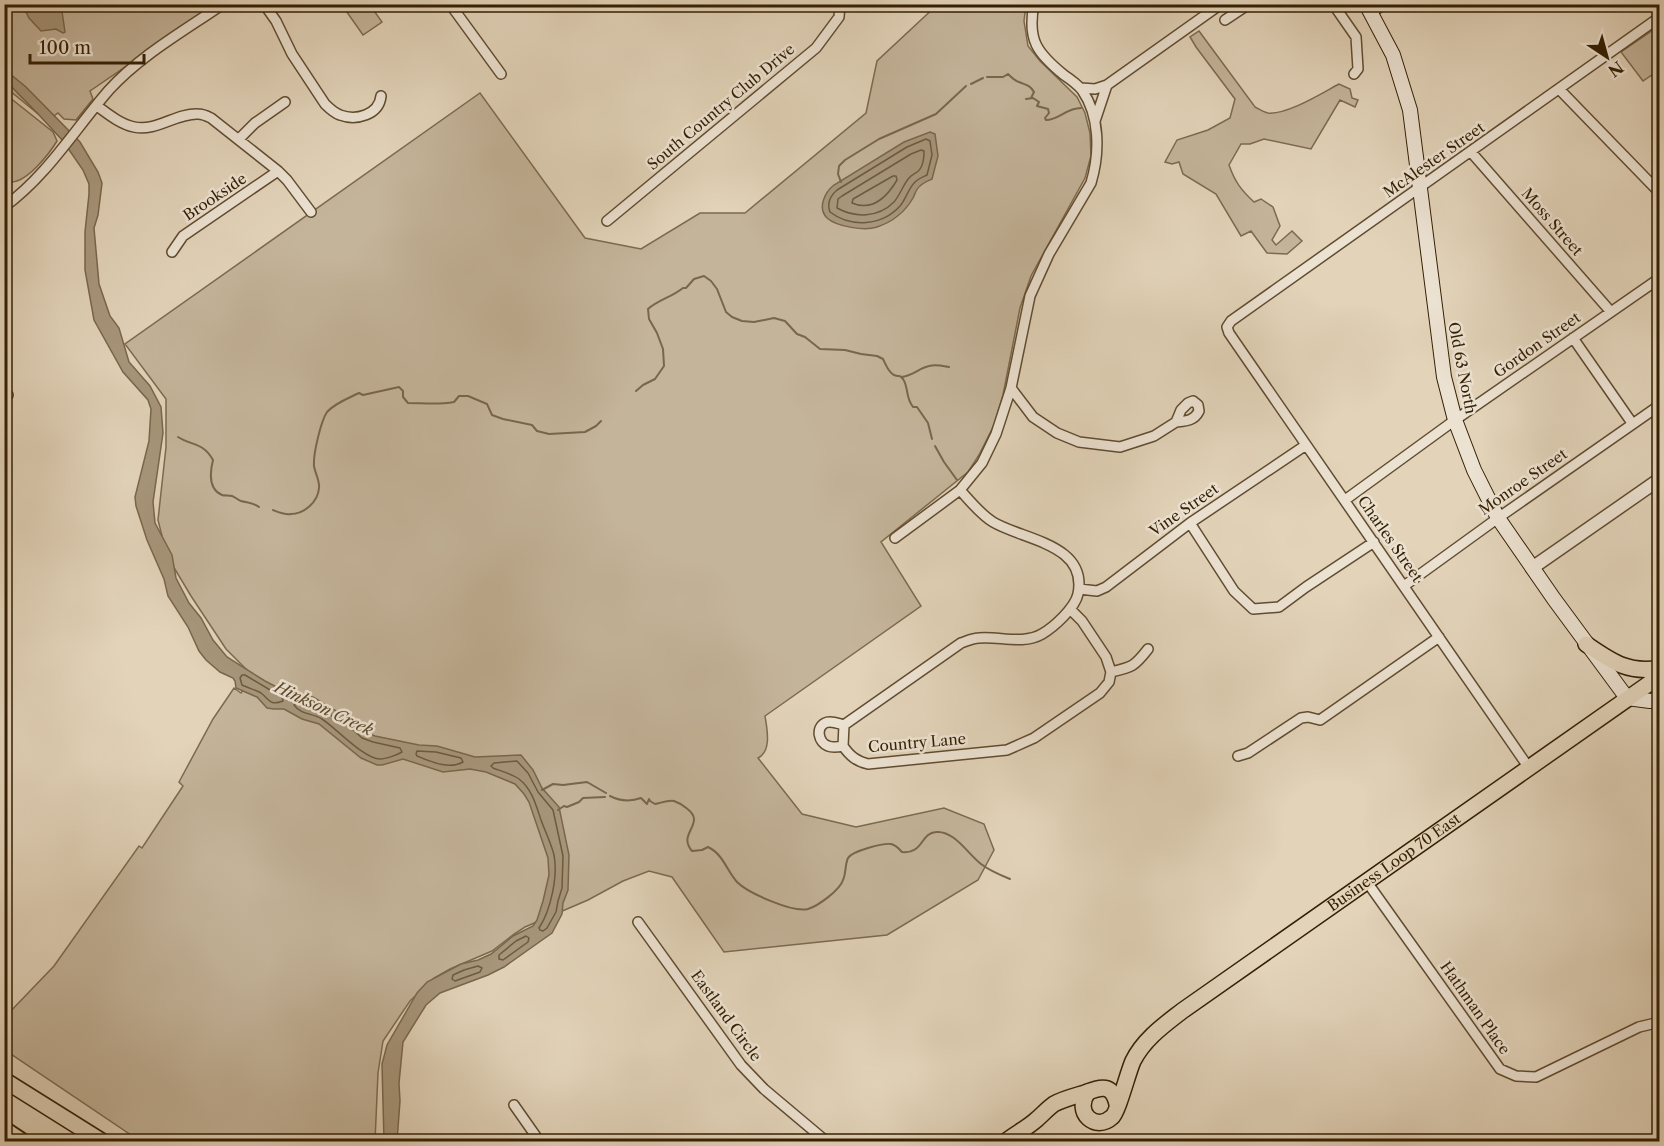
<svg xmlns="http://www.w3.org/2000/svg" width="1664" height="1146" font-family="'Libre Caslon Text',serif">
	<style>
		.green { fill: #c4b49a; stroke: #7c6a4e; stroke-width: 1.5 }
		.water { fill: #a7967b; stroke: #79664b; stroke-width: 1.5 }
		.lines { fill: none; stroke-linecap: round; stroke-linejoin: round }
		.shore { stroke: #6e5a3e; stroke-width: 1.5 }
		.stream { stroke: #79664b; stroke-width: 2 }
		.minor-casing { stroke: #604c30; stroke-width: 12 }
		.tertiary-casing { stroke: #604c30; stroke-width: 15 }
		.secondary-casing { stroke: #341f02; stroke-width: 16 }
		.primary-casing { stroke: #341f02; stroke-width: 18 }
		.motorway-casing { stroke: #341f02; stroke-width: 20 }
		.minor { stroke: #ece2d2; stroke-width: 9 }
		.tertiary { stroke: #ece2d2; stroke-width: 12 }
		.secondary { stroke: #ece2d2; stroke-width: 14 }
		.primary { stroke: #e2d3b9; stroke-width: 15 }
		.motorway { stroke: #e2d3b9; stroke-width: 16 }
		.labels { text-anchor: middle; stroke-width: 5; stroke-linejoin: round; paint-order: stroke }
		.street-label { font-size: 15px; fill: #341f02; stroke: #ece2d2 }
		.water-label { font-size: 16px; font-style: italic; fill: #5c492c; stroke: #ece2d2 }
	</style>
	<rect width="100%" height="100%" fill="#e2d3b9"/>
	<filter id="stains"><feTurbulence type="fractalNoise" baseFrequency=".00333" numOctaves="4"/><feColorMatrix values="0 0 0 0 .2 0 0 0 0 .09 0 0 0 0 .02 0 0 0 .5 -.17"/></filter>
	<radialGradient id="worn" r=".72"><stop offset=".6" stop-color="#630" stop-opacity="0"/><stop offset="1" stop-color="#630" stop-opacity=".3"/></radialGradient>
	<!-- green -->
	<path class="green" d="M350,4L370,5L382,22L363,35L344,8Z
		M4,5H216L90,91L93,99L76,120L64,119L58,113L47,121L5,87Z
		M937,5H1026L1024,21L1028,46L1040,61L1077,97L1085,113L1090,133L1091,156L1085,178L1031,276L1020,308L1003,395L994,425L979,455L968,472L881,542L921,606L765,716C767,729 772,751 758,758L802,814L856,827L944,808L984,824L994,850L978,880L887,935L724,952L672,877L649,871L623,881L588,900L525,927L514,934L492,951L450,969L434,978L410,1001L383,1041L378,1073L375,1141H140L5,1050V1017L54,966L139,846L142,848L183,786L179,782L213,719L234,688L241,693L253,676L226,649L191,596L167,556L158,520L166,447V399L125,344L480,93L585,238L641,249L700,213H745L866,113L877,61Z
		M1659,26V70L1643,81L1621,52Z
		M1199,31L1255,107C1259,109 1264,112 1268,113C1287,115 1322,93 1339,84L1350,89L1352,98L1358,100L1355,107L1340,100L1311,149L1264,139L1250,144H1241L1229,165C1235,182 1241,190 1254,202L1261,199L1273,207L1280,226L1272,240L1276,245L1292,231L1302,241L1287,254L1267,253L1251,231L1241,236L1216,194L1183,174L1179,162L1172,164L1165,162L1177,140L1208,130L1230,118L1235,99L1196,47L1190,37Z
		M4,93L53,132L57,141C49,154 28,181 12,182L5,176Z"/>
	<!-- water -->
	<path class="water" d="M44,5H61L65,32L63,33L56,29L41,31L29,18L26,12L27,10L36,11L42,9Z
		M4,69L26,87L80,142L98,172L102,183L98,215L94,228L99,284L110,316L119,328L129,362L150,386L161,407L163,433L153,502L155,523L172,555L176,578L189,603L201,618L213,640L227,657L265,681L290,694L302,697H313L353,721L364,732L375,736L419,745L437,746L475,757L521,755L533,770L542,788L559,807L569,855L568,890L563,903L562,914L552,933L504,967L488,975L440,993L426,1005L403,1042L399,1083L400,1101L397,1141H384L382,1064L387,1045L417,993L427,982L461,964L478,960L491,954L513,936L533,926L537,920L543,901L549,875L548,858L529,802L524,794L515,784L486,772L470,769L443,772L403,759L382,765H377L361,758L319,724L302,719L284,709H274L267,708L257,697L236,688L235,681L233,678L220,672L206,660L199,651L188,627L168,596L164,579L147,540L136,506L135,497L149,441L151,409L148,400L123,372L94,320L85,270V232L89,194V184L83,170L63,141L40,116L5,80Z
		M930,132L935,134L938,156L932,179C928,181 923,183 920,186C916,189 915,194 913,198C905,212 892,222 877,227C865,231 837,227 827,218C817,208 825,192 834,185L904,142Z"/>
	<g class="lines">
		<!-- shore -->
		<path class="shore" d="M926,139L930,141L932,155L927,175C923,177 918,179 915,182C908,189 906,199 900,206C882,226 851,228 830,212C827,204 830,196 837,190L907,147Z
			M921,150L924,151C924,156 923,165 920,169C918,173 912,174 909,178C903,185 900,195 894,202C878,218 855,218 837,208L838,199L842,196L911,154Z
			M893,176H896L897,180C887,197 873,212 852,203L853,199Z
			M242,675H245L282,697L283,701C270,706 270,700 261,693C256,690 248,688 242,685L240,678Z
			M296,703L312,704L349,726L362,738L373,742L400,748L402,752C397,755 386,759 380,759C364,759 336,728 322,719C313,713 301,715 294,705Z
			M417,751L436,752L461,758L463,762C449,770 432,762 417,756L416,754Z
			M517,761L528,773L538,792L553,810L563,856L562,888L558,901L556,912L547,928L543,931L540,930L539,928C551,910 558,876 554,855C551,843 545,831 541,820C536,805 532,789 519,779C512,774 501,771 493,768L491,766L494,763Z
			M526,936L529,938L528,942L503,960L499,959V955L516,941Z
			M478,966L482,968L480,972L455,981L452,979L453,975L464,970Z"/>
		<!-- stream -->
		<path class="stream" d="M987,77H1003L1008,74C1011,77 1015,81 1019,82C1026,85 1030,85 1034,92L1031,98
			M971,84L983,78
			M1026,99L1033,98L1039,102L1037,106L1048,109L1049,113L1045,118L1046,120C1059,120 1066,108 1081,108
			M841,182L838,174L839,166L845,160L879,139L936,114L966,86
			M901,377C913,376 919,368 929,366C936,364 943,366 949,367
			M636,391L643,385L655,379L664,366L663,349L657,333L649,319L648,309C658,300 672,297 683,288H686L694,279L704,276L711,281L717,289L726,312L732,317L742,321L754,322L774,318L785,321L797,334L805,337L820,349L845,350L861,354L877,356L883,359C886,365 888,372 894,375C901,378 898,373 903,379C909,388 905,397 913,407H917L928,423L932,439
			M178,437C192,446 203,442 213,460C210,472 208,489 222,495C225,496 229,495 232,496C235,497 238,500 241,501C248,503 252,502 259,507
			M935,446L944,462L957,480
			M273,510C278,512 285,515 291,514C304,514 318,502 319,488C320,481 315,473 314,466C313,454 321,421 327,412C335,403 349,398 359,393L363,395L399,387L403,391V397L408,403C423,403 438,405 454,402L459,396H468L487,404L492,415L503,419L532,425L537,431L549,434L585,432L596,426L601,421
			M542,790L553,784L563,785L587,782L606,793
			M610,796C620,801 630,802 641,798L647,804L649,799L650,801L655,804C661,803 667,800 674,801C680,803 695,812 694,820C693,831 681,838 692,851L702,850L708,847C723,854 727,871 737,882C748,893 793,913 808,909C818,906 840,890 843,880C846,874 845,864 848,858C852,851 883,843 891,844C896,845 898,848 902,852C924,854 920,833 936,832C954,830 968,854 981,864C990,871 1000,875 1010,879
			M558,810L564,806L567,807L579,802L583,798L605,797"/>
		<!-- minor casing -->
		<g class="minor-casing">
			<path id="minor" d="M264,4L276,21L292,54L325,104C329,108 334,113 340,115C356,121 379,115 381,96
				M450,4L501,74
				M1333,4L1356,37L1358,69L1354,74
				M1371,13L1384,4
				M1225,20L1249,4
				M1081,88L1095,89L1107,85L1221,4
				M1559,89L1660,193
				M97,106C108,114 120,124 134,127C156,132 176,113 198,114C202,114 207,116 211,118L278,171L287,180L311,212
				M1095,121L1107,85
				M239,139L255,123L285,102
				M1471,152L1611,312
				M4,207C47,176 75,129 109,90C141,55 184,31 223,4
				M607,221L816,48L839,17L840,4
				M172,252L183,236L278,171
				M1573,338L1632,423
				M1011,388L1033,417L1057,433L1079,442L1120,447L1154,436L1176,422L1181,410L1188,403L1193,401L1198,405L1199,411C1194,421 1186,421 1176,422
				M4,390L8,395
				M960,490C970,501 980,514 993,522C1023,540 1088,544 1078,594C1075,608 1054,627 1042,634C1023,645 999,636 979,638C973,638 967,641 961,643L844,725L843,746C850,756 856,761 868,764L1007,750L1034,738L1100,693L1109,682L1111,672L1106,657L1082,621L1071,610
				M1345,500L1455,420L1660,278
				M1190,523L1234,591L1253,609L1279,607L1306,587L1374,542
				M895,538L960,490L982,463L996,434L1011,388L1030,296L1049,254L1091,183C1100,153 1100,116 1082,90C1077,84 1070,79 1064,75C1037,53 1027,40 1034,4
				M1404,586L1498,518L1660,405
				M1079,589L1097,591L1106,587L1190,523L1306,445
				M1111,672C1132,667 1134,667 1148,649
				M843,746C838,747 833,748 828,746C819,743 815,728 825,723C831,720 839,724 844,725
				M1238,756L1248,753L1301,718L1308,717L1320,720L1439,637
				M1529,768L1229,333L1227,327L1231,321L1660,17
				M1367,882L1500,1069L1516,1076L1536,1077L1639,1027L1660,1022
				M638,922L741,1065L764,1089L827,1142
				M514,1105L540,1142"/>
		</g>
		<!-- tertiary casing -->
		<g class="tertiary-casing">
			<path id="tertiary" d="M1532,568L1660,479"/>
		</g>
		<!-- secondary casing -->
		<g class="secondary-casing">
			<path id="secondary" d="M1366,4L1393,55L1410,110L1444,377L1455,420L1474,470L1498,518L1554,599L1627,698L1650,701L1660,700"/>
		</g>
		<!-- primary casing -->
		<g class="primary-casing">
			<g id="primary">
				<path d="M1586,644C1611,661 1628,674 1660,668"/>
				<path d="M4,1080L103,1142"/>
				<path id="s1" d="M1088,1092C1073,1113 1096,1132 1112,1117C1118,1112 1128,1072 1133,1061C1144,1039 1164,1025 1182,1011L1660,676"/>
				<path d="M1005,1142C1015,1134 1027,1128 1036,1120C1042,1115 1047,1109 1054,1104C1063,1099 1075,1096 1085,1093C1101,1087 1112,1083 1117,1104"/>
			</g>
		</g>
		<!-- motorway casing -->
		<g class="motorway-casing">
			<path id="motorway" d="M4,1130L22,1142"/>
		</g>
		<!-- minor -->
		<use href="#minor" class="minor"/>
		<!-- tertiary -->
		<use href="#tertiary" class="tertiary"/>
		<!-- secondary -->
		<use href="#secondary" class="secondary"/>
		<!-- primary -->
		<use href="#primary" class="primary"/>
		<!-- motorway -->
		<use href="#motorway" class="motorway"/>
	</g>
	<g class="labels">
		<!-- street labels -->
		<g class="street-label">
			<text transform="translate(721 107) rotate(-40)" y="5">South Country Club Drive</text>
			<text transform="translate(1434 160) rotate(-35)" y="5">McAlester Street</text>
			<text transform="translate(215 197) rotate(-34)" y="5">Brookside</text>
			<text transform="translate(1552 222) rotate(49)" y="5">Moss Street</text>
			<text transform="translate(1537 345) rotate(-35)" y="5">Gordon Street</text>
			<text transform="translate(1462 368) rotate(79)" y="5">Old 63 North</text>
			<text transform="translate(1523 482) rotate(-35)" y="5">Monroe Street</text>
			<text transform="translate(1184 510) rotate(-35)" y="5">Vine Street</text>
			<text transform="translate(1390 539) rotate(55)" y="5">Charles Street</text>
			<text transform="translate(917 743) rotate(-5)" y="5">Country Lane</text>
			<text dy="5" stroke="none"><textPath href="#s1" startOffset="444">Business Loop 70 East</textPath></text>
			<text transform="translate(1475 1008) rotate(55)" y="5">Hathman Place</text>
			<text transform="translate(726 1016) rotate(54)" y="5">Eastland Circle</text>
		</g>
		<!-- water labels -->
		<g class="water-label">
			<text transform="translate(324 708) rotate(25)" y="6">Hinkson Creek</text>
		</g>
	</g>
	<!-- margin -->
	<rect width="1664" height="1146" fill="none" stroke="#e2d3b9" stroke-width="24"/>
	<rect x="6" y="6" width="1652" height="1134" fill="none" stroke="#341f02" stroke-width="3"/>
	<rect x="12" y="12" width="1640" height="1122" fill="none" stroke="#341f02" stroke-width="1.5"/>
	<!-- north arrow -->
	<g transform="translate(1607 57) rotate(144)" stroke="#ece2d2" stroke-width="4.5" paint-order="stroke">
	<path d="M0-4.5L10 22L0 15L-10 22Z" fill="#341f02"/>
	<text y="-9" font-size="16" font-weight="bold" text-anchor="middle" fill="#341f02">N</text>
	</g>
	<!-- scale -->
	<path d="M30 54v9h114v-9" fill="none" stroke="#341f02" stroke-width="3"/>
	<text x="39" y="54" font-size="18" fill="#341f02" stroke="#ece2d2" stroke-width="4.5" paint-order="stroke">100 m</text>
	<rect width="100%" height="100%" filter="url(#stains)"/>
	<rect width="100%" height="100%" fill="url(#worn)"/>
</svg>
